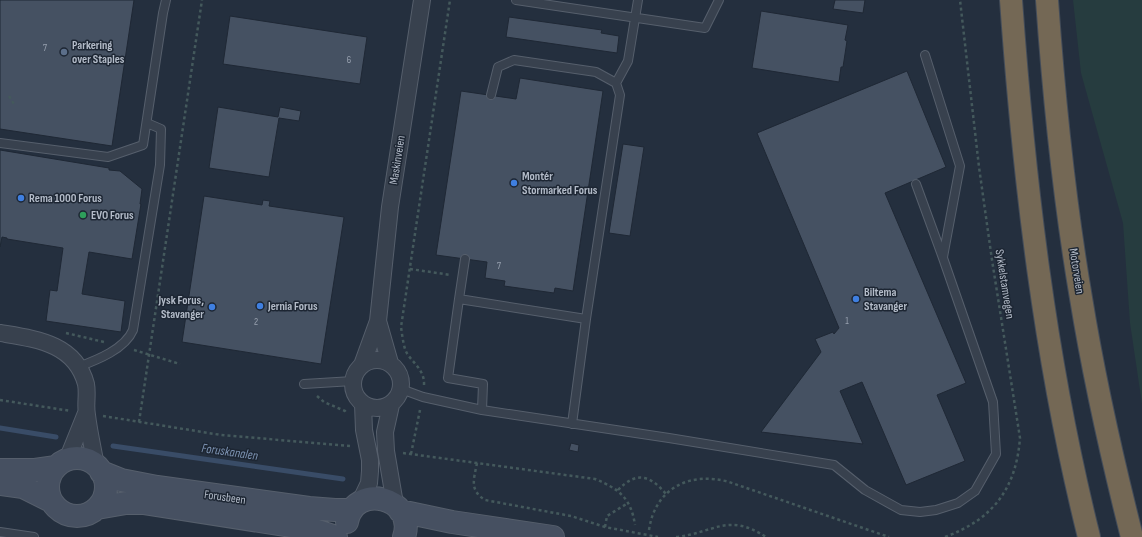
<svg xmlns="http://www.w3.org/2000/svg" width="1142" height="537" font-family="'Sofia Sans Condensed',sans-serif">
	<style>
		.green { fill: #263c3f }
		.lines { fill: none; stroke-linecap: round; stroke-linejoin: round }
		.stream { stroke: #394c67; stroke-width: 5 }
		.building { fill: #455162; stroke: #1f2835 }
		.service-casing { stroke: #565f6c; stroke-width: 10 }
		.minor-casing { stroke: #565f6c; stroke-width: 18 }
		.secondary-casing { stroke: #565f6c; stroke-width: 24 }
		.motorway-casing { stroke: #434c59; stroke-width: 24 }
		.path { stroke: #44595c; stroke-width: 2.5; stroke-dasharray: 3 3; stroke-linecap: butt }
		.service { stroke: #38414e; stroke-width: 8 }
		.minor { stroke: #38414e; stroke-width: 16 }
		.secondary { stroke: #465061; stroke-width: 22 }
		.motorway { stroke: #746855; stroke-width: 22 }
		.service-dot { fill: #5c6f8a; stroke: #1d2633; stroke-width: 1.5 }
		.shop-dot { fill: #3f7fe0; stroke: #1d2633; stroke-width: 1.5 }
		.leisure-dot { fill: #2e9e5b; stroke: #1d2633; stroke-width: 1.5 }
		.labels { text-anchor: middle; stroke-width: 3; stroke-linejoin: round; paint-order: stroke }
		.number-label { font-size: 10px; fill: #98a1af }
		.poi-label { font-size: 12px; font-weight: bold; fill: #b4bcc9; stroke: #1d2633; text-anchor: start }
		.street-label { font-size: 12px; fill: #b4bcc9; stroke: #1d2633 }
		.water-label { font-size: 13px; font-style: italic; fill: #7c92b1; stroke: #1d2633 }
	</style>
	<rect width="100%" height="100%" fill="#242f3e"/>
	<!-- green -->
	<path class="green" d="M1073,0H1142V404L1130,323L1123,223L1081,73Z"/>
	<g class="lines">
		<!-- stream -->
		<path class="stream" d="M0,428L56,437
			M113,446L343,479"/>
	</g>
	<!-- building -->
	<path class="building" d="M0,0H134L112,146L0,129Z
		M835,0H865L863,13L833,9Z
		M761,11L848,25L845,40L847,41L843,67H841L839,82L752,68Z
		M230,16L367,37L360,84L223,64Z
		M509,17L602,30L601,33L619,36L617,53L506,37Z
		M907,71L946,167L885,193L966,383L937,395L965,461L906,485L862,382L840,391L863,444L761,432L821,352L815,339L833,332L834,334L839,328L757,133Z
		M520,78L603,91L573,291L555,288L554,293L504,286L505,281L485,278L487,262L436,255L461,91L516,99Z
		M218,107L278,117L280,107L301,111L299,121L279,118L269,177L209,168Z
		M623,144L644,147L630,236L609,233Z
		M0,150L109,168V170L120,171L142,189L140,204H141L132,259L89,252L82,294L125,301L121,332L46,321L50,290L57,291L63,248L7,239V238L2,237L0,247Z
		M204,196L262,205L263,200L270,201L269,206L344,217L321,364L182,342Z
		M571,443L579,445L578,452L569,450Z"/>
	<g class="lines">
		<!-- service casing -->
		<g class="service-casing">
			<path id="service" d="M516,0L705,28L719,0
				M925,55L960,166L943,257
				M616,83L628,61L638,0
				M491,95L498,67L514,60L596,72L616,83L620,95L586,319
				M0,143L108,157L143,145L163,13L166,0
				M459,299L465,259
				M78,367C97,360 125,349 133,330L160,165L161,129L147,123
				M304,384L353,381
				M401,389L423,397L482,410L669,438L834,465L865,490L901,510L920,512L936,510L958,503L975,491L996,454L993,402L943,258L916,184
				M482,410L483,384L448,378L459,299L586,319L572,424
				M0,532L34,537"/>
		</g>
		<!-- minor casing -->
		<g class="minor-casing">
			<path id="minor" d="M378,321L390,207L422,0
				M0,333C36,339 75,343 86,384C88,394 85,405 87,415C89,432 93,449 96,466
				M353 384a24 24 0 1 1 48 0a24 24 0 1 1-48 0Z
				M362,365L378,321L390,363
				M391,405L385,432L386,451L395,504
				M67,460L86,413
				M360,502L369,483L370,471V460L364,430L363,404"/>
		</g>
		<!-- secondary casing -->
		<g class="secondary-casing">
			<path id="secondary" d="M48 487a29 29 0 1 1 58 0a29 29 0 1 1-58 0Z
				M0,470H35L56,467
				M101,472L121,480L157,487L309,508L335,510H352
				M0,484L23,487L51,501
				M97,508L126,503H143L311,529L336,537
				M400,511L452,522L553,537
				M347,522C354,482 417,497 404,537"/>
		</g>
		<!-- motorway casing -->
		<g class="motorway-casing">
			<path id="motorway" d="M1011,0C1024,181 1045,361 1089,537
				M1047,0C1054,99 1064,199 1081,298C1094,378 1112,458 1132,537"/>
		</g>
		<!-- path -->
		<path class="path" d="M9,96L15,106
			M410,269L451,275
			M66,333L104,342
			M134,350L180,364
			M424,385C425,368 409,361 405,349C403,342 402,334 401,327L450,0
			M317,396L324,402L345,411L347,414
			M0,400L71,411
			M103,416L221,435L350,446
			M139,422L202,0
			M403,453L595,479C619,489 631,498 635,525
			M411,454L420,410
			M477,463C474,479 469,490 485,500L571,516L605,527L658,537
			M618,490C636,471 650,475 666,494
			M605,527L607,516L628,503
			M649,530C655,488 690,471 729,482L889,537
			M676,537C714,533 728,512 766,537
			M945,537C993,519 1016,489 1020,438L992,260L979,167L960,0"/>
		<!-- service -->
		<use href="#service" class="service"/>
		<!-- minor -->
		<use href="#minor" class="minor"/>
		<!-- secondary -->
		<use href="#secondary" class="secondary"/>
		<!-- motorway -->
		<use href="#motorway" class="motorway"/>
	</g>
	<!-- markers -->
	<circle class="service-dot" cx="64" cy="52" r="4"/>
	<g class="shop-dot">
		<circle cx="514" cy="183" r="4"/>
		<circle cx="21" cy="198" r="4"/>
		<circle cx="856" cy="299" r="4"/>
		<circle cx="260" cy="306" r="4"/>
		<circle cx="212" cy="307" r="4"/>
	</g>
	<circle class="leisure-dot" cx="83" cy="215" r="4"/>
	<g class="labels">
		<!-- number labels -->
		<g class="number-label">
			<text x="45" y="51">7</text>
			<text x="349" y="63">6</text>
			<text x="499" y="269">7</text>
			<text x="847" y="324">1</text>
			<text x="256" y="325">2</text>
		</g>
		<!-- poi labels -->
		<g class="poi-label">
			<text x="72" y="49">Parkering<tspan x="72" dy="14">over Staples</tspan></text>
			<text x="522" y="180">Montér<tspan x="522" dy="14">Stormarked Forus</tspan></text>
			<text x="29" y="202">Rema 1000 Forus</text>
			<text x="91" y="219">EVO Forus</text>
			<text x="864" y="296">Biltema<tspan x="864" dy="14">Stavanger</tspan></text>
			<text x="204" y="304" text-anchor="end">Jysk Forus,<tspan x="204" dy="14">Stavanger</tspan></text>
			<text x="268" y="310">Jernia Forus</text>
		</g>
		<!-- street labels -->
		<g class="street-label">
			<text transform="translate(397 160) rotate(-81)" y="4">Maskinveien</text>
			<text transform="translate(1077 271) rotate(81)" y="4">Motorveien</text>
			<text transform="translate(1005 284) rotate(81)" y="4">Sykkelstamvegen</text>
			<text transform="translate(225 497) rotate(8)" y="4">Forusbeen</text>
		</g>
		<!-- water labels -->
		<g class="water-label">
			<text transform="translate(230 451) rotate(8)" y="5">Foruskanalen</text>
		</g>
	</g>
</svg>
